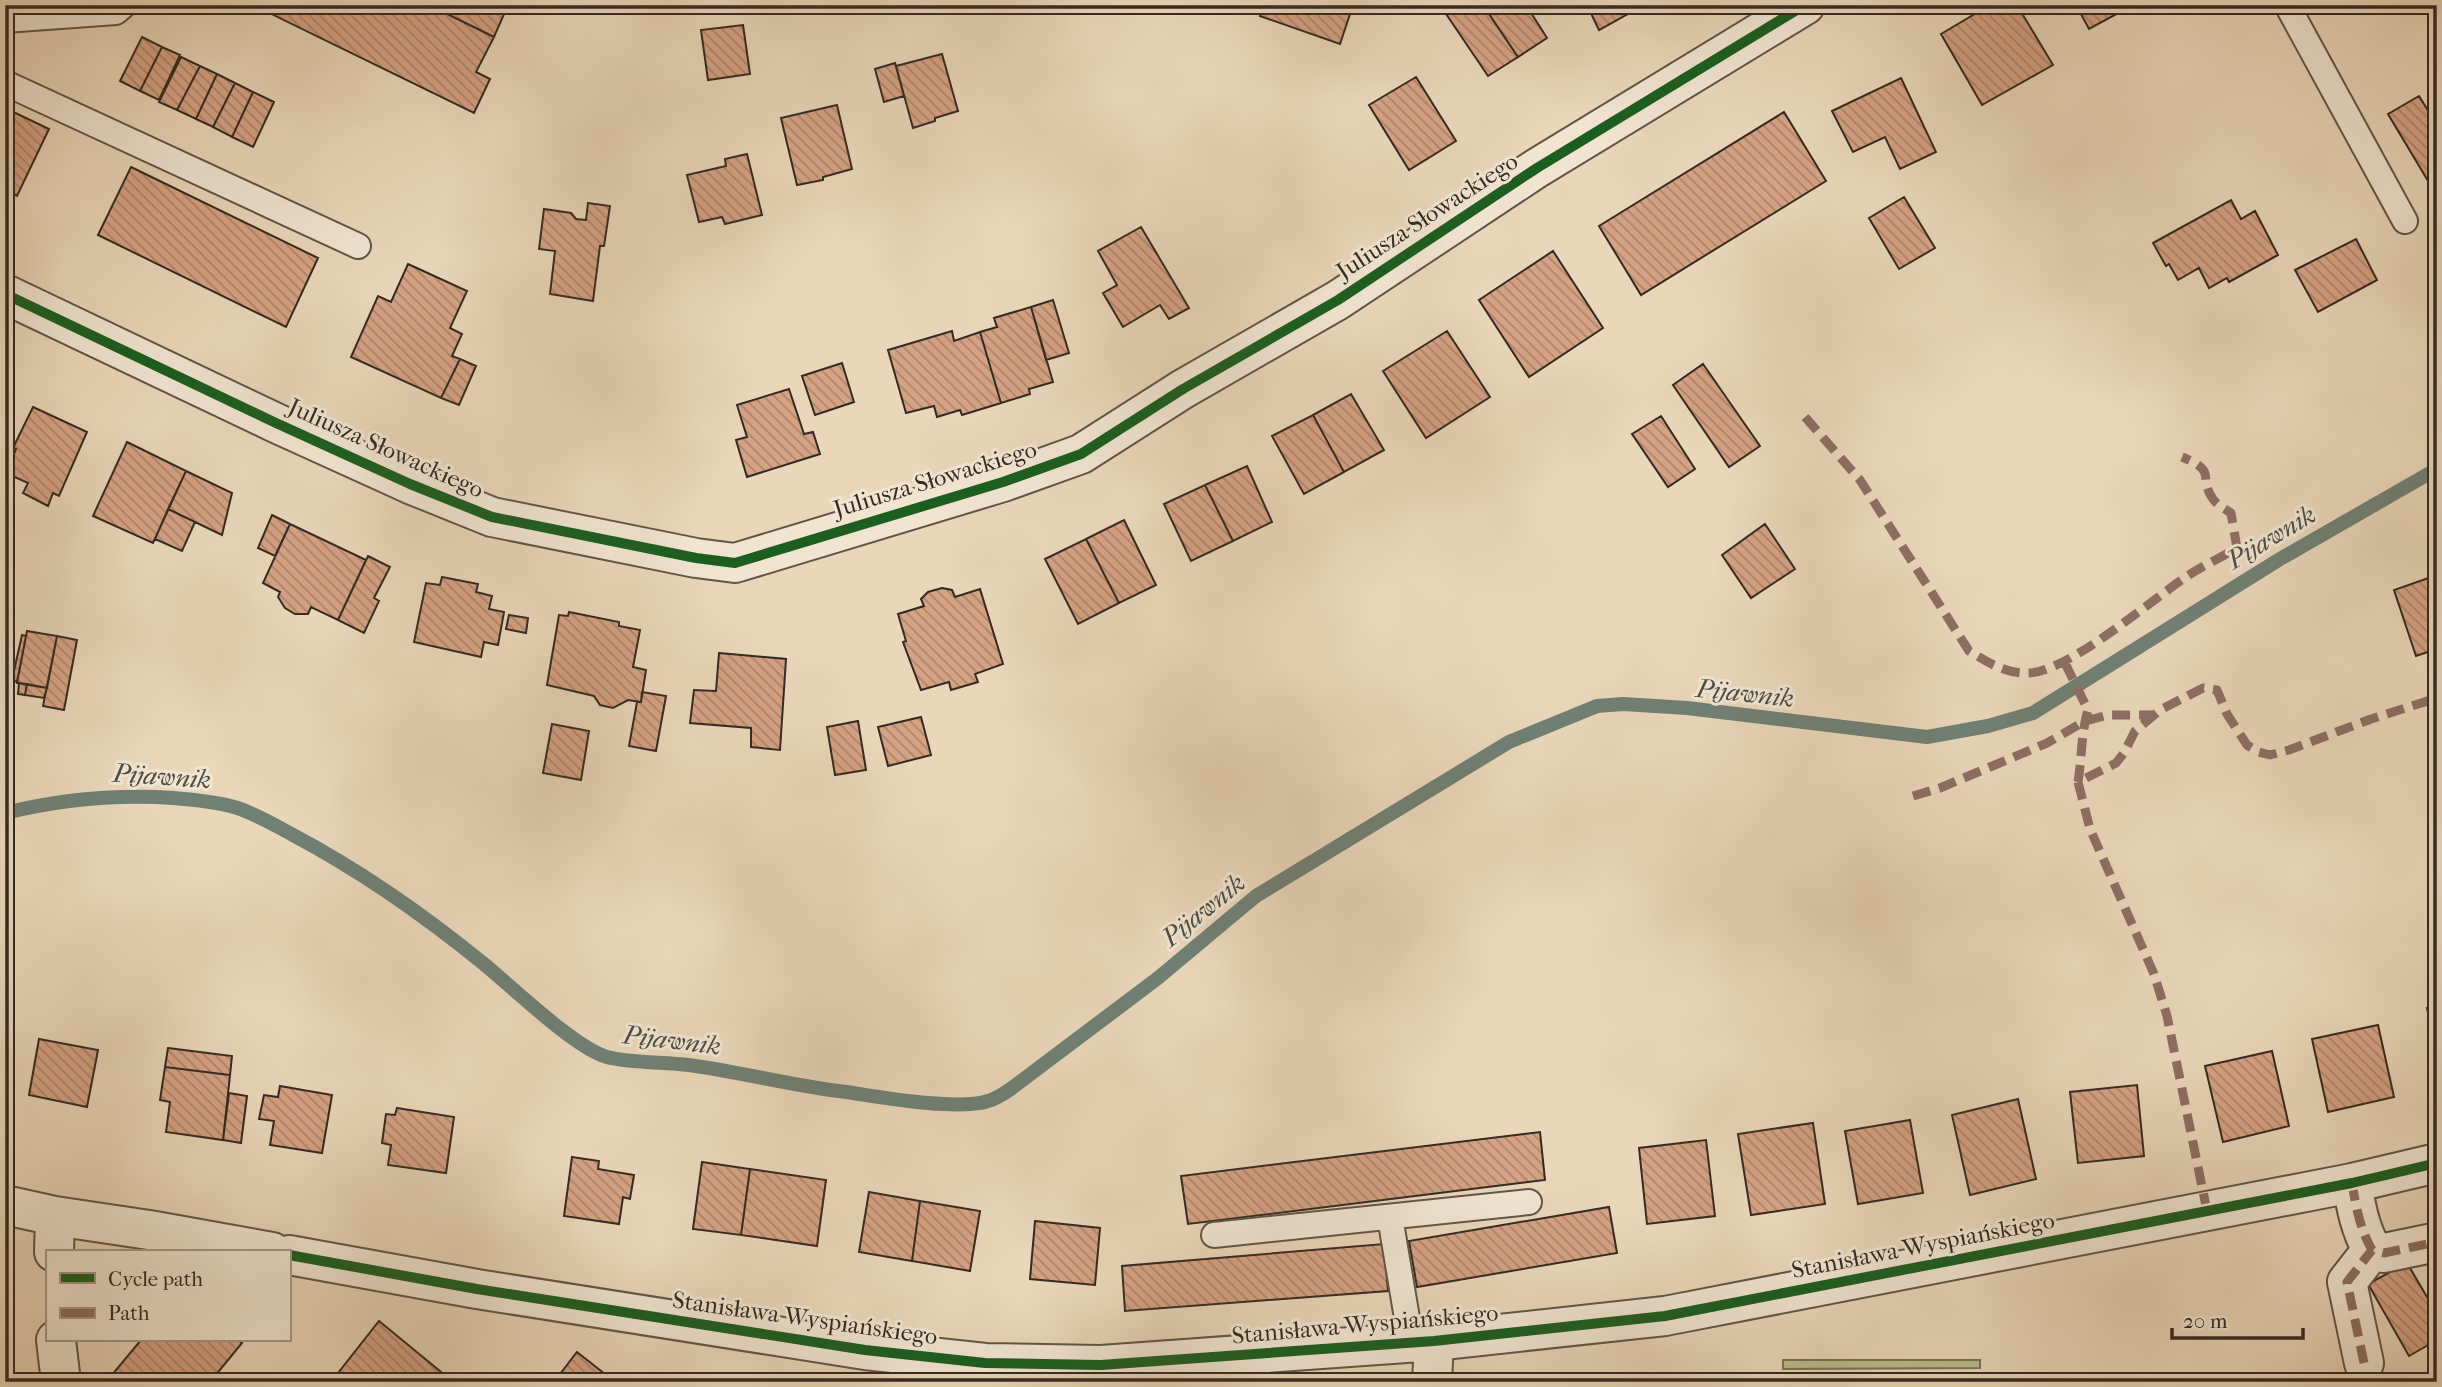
<svg xmlns="http://www.w3.org/2000/svg" width="2442" height="1387" font-family="'IM FELL French Canon',serif">
	<style>
		.grass { fill: #bcbd8c; stroke: #787457; stroke-width: 2 }
		.lines { fill: none; stroke-linecap: round; stroke-linejoin: round }
		.stream { stroke: #708075; stroke-width: 14 }
		.building { fill: url(#building-back-hatch); stroke: #342a22; stroke-width: 2 }
		.service-casing { stroke: #625548; stroke-width: 28 }
		.minor-casing { stroke: #625548; stroke-width: 42 }
		.tertiary-casing { stroke: #625548; stroke-width: 42 }
		.service { stroke: #f1e5d2; stroke-width: 24 }
		.minor { stroke: #f1e5d2; stroke-width: 38 }
		.tertiary { stroke: #f1e5d2; stroke-width: 38 }
		.quiet { stroke: #8d6e63; stroke-width: 9; stroke-dasharray: 18 9; stroke-linecap: butt }
		.cycleway-casing { stroke: #f1e5d2; stroke-width: 15 }
		.cycleway { stroke: #1b5e20; stroke-width: 10 }
		.labels { text-anchor: middle; stroke-width: 6; stroke-linejoin: round; paint-order: stroke }
		.street-label { font-size: 24px; fill: #342a22; stroke: #f1e5d2 }
		.water-label { font-size: 26px; font-style: italic; fill: #4d4e45; stroke: #f1e5d2 }
	</style>
	<defs>
		<pattern id="building-back-hatch" width="6" height="6" patternUnits="userSpaceOnUse" patternTransform="scale(1.75)"><rect width="6" height="6" fill="#d6a284"/><path d="M-1 5l2 2M0 0l6 6M5-1l2 2" fill="none" stroke="#ae846c"/></pattern>
	</defs>
	<rect width="100%" height="100%" fill="#ead7ba"/>
	<filter id="stains"><feTurbulence type="fractalNoise" baseFrequency=".00286" numOctaves="4"/><feColorMatrix values="0 0 0 0 .2 0 0 0 0 .09 0 0 0 0 .02 0 0 0 .5 -.17"/></filter>
	<radialGradient id="worn" r=".72"><stop offset=".6" stop-color="#630" stop-opacity="0"/><stop offset="1" stop-color="#630" stop-opacity=".3"/></radialGradient>
	<!-- grass -->
	<path class="grass" d="M1783,1360H1980V1368L1783,1369Z
		M2059,1381V1382H1588L1590,1381Z"/>
	<g class="lines">
		<!-- stream -->
		<path class="stream" d="M5,813C62,799 116,794 174,798C194,800 214,801 234,807C255,813 274,825 293,835C361,871 425,916 484,964C512,987 575,1048 607,1057C629,1063 664,1062 689,1065C741,1072 793,1086 846,1092C880,1097 957,1111 988,1101C996,1099 1005,1093 1012,1088L1158,978L1256,896L1509,742L1597,706L1623,704L1687,708L1927,737L1988,726L2033,713L2280,559L2437,469"/>
	</g>
	<!-- building -->
	<path class="building" d="M253,5H429L494,37L476,72L490,79L474,113Z
		M429,5H508L494,37Z
		M806,5H845L844,13L806,8Z
		M1263,5H1353L1340,44L1260,16Z
		M1440,5H1483L1518,57L1488,76Z
		M1483,5H1526L1547,38L1518,57Z
		M1587,5H1644L1599,30Z
		M1990,5H2017L2053,65L1982,105L1941,34Z
		M2076,5H2133L2089,29Z
		M743,25L750,74L708,80L701,30Z
		M142,37L162,47L140,91L120,81Z
		M162,47L180,55L159,100L140,91Z
		M942,54L958,111L935,118V121L913,128L896,66Z
		M181,57L200,66L177,110L159,102Z
		M895,63L904,96L884,102L875,69Z
		M200,66L217,74L196,119L177,110Z
		M217,74L235,83L213,127L196,119Z
		M1416,77L1456,141L1409,170L1369,105Z
		M1901,78L1936,152L1900,169L1885,137L1853,152L1832,111Z
		M235,83L253,92L232,137L213,127Z
		M253,92L274,102L253,147L232,137Z
		M2419,96L2437,125V196L2388,114Z
		M837,105L852,169L823,177V180L797,185L781,118Z
		M5,108L49,129L17,196L5,190Z
		M1784,112L1826,181L1641,295L1599,226Z
		M747,154L762,215L725,224L722,217L699,222L687,175L726,166L725,159Z
		M131,167L318,258L286,327L98,235Z
		M1904,197L1935,248L1899,269L1869,218Z
		M2231,200L2241,219L2255,211L2278,255L2229,282L2227,278L2209,288L2199,268L2178,280L2169,264L2166,266L2153,243Z
		M588,203L610,206L604,246H600L593,301L550,294L555,251L539,249L544,209L571,213L576,219L586,220Z
		M1141,227L1189,308L1169,319L1160,305L1123,327L1103,293L1117,285L1098,251Z
		M2356,239L2377,280L2318,312L2295,270Z
		M1553,251L1603,328L1529,377L1479,300Z
		M408,264L467,291L450,328L462,334L452,356L460,359L441,398L351,357L378,296L391,302Z
		M1053,300L1069,353L1046,360L1031,307Z
		M1031,307L1053,382L1029,389L1030,394L1001,403L980,332L997,327L994,318Z
		M952,331L954,341L980,332L1001,403L962,415L960,410L937,417L934,406L906,413L888,350Z
		M1447,331L1490,397L1426,438L1383,371Z
		M460,359L476,366L459,405L441,398Z
		M842,363L854,402L815,415L802,376Z
		M1703,364L1760,446L1729,467L1673,385Z
		M789,389L804,434L813,432L820,454L747,477L736,440L747,437L737,405Z
		M1351,394L1384,450L1344,472L1313,415Z
		M33,407L87,432L59,496L53,493L48,506L23,493L28,483L6,473L16,449L13,448Z
		M1313,415L1344,472L1304,494L1272,436Z
		M1661,416L1695,469L1668,487L1632,434Z
		M127,442L186,471L153,543L93,516Z
		M1247,466L1272,522L1233,541L1205,485Z
		M186,471L232,493L222,535L168,509Z
		M1205,485L1233,541L1191,561L1164,504Z
		M168,509L195,522L182,551L155,539Z
		M272,515L290,524L275,556L258,548Z
		M1124,520L1156,585L1119,603L1086,539Z
		M290,524L366,560L338,620L311,607L308,614H295L285,608L278,597L280,592L263,583Z
		M1765,524L1795,569L1751,598L1722,555Z
		M1086,539L1119,603L1078,624L1045,559Z
		M368,556L390,567L374,598L379,601L364,633L338,620Z
		M2437,575V649L2416,656L2394,590Z
		M442,577L478,584L476,592L492,596L489,609L504,612L498,645L484,642L481,657L414,642L426,583L440,585Z
		M942,588L952,590L955,597L980,589L1003,664L975,674L978,682L951,690L949,682L921,690L903,642L906,641L898,614L924,606L921,599L928,592Z
		M569,612L619,622V626L640,630L633,667L646,670L641,702L628,700L613,708L600,705L594,696L547,685L559,615L568,616Z
		M509,615L528,618L526,633L506,629Z
		M27,631L57,636L47,688L17,683Z
		M22,635L26,636L17,682L12,680Z
		M57,636L77,640L64,710L43,706Z
		M719,653L786,659L780,750L751,747V728L690,723L694,690L716,691Z
		M19,683L27,684L25,695L18,694Z
		M27,684L47,688L44,698L25,695Z
		M642,692L666,696L656,751L629,746L637,702H641Z
		M921,717L931,755L888,766L878,727Z
		M858,721L866,770L835,775L827,727Z
		M552,724L589,731L581,780L543,773Z
		M2437,1006V1055L2427,1008Z
		M2378,1025L2394,1097L2328,1112L2312,1039Z
		M39,1039L98,1050L87,1107L29,1095Z
		M168,1048L232,1056L230,1075L165,1067Z
		M2272,1051L2289,1126L2223,1142L2205,1066Z
		M165,1067L230,1075L223,1140L166,1132L170,1102L160,1100Z
		M2137,1085L2144,1156L2078,1163L2070,1092Z
		M280,1086L332,1095L322,1153L270,1145L274,1121L259,1119L264,1095L278,1097Z
		M229,1093L247,1096L241,1143L223,1140Z
		M2018,1099L2036,1179L1970,1195L1952,1115Z
		M397,1108L454,1117L446,1173L388,1165L391,1145L382,1143L386,1114L395,1115Z
		M1910,1120L1923,1193L1858,1204L1845,1131Z
		M1813,1123L1825,1204L1751,1215L1738,1134Z
		M1540,1132L1545,1180L1188,1224L1181,1176Z
		M1706,1140L1715,1216L1647,1224L1639,1148Z
		M572,1157L599,1161L598,1169L634,1175L630,1199L623,1197L619,1224L564,1216Z
		M702,1162L750,1169L741,1235L693,1229Z
		M750,1169L826,1180L817,1246L741,1235Z
		M869,1192L920,1201L912,1261L859,1252Z
		M920,1201L980,1211L970,1271L912,1261Z
		M1609,1207L1617,1253L1417,1287L1409,1241Z
		M1035,1221L1100,1228L1095,1285L1030,1279Z
		M1384,1244L1388,1291L1125,1311L1122,1266Z
		M2407,1263L2437,1314V1340L2409,1356L2368,1284Z
		M379,1321L441,1372L433,1382H331Z
		M141,1340H239L242,1343L210,1382H106Z
		M577,1352L615,1382H554Z"/>
	<g class="lines">
		<!-- service casing -->
		<g class="service-casing">
			<path id="service" d="M2287,5L2405,221
				M5,20L116,12L124,5
				M5,83L358,246
				M1390,1217L1411,1342
				M1214,1235L1529,1202"/>
		</g>
		<!-- minor casing -->
		<g class="minor-casing">
			<path id="minor" d="M2352,1183C2356,1207 2360,1229 2372,1250L2384,1253L2437,1242
				M5,1205L55,1216L149,1230L272,1252
				M54,1252L55,1216
				M289,1255L477,1289L865,1350L985,1363L1101,1365L1434,1341L1665,1316L2352,1183L2437,1163
				M56,1340L61,1382
				M2364,1363L2347,1282L2372,1250
				M1432,1382L1434,1341"/>
		</g>
		<!-- tertiary casing -->
		<g class="tertiary-casing">
			<path id="tertiary" d="M5,294L276,423L410,484L492,517L696,558L735,563L1003,482L1081,454L1183,389L1338,300L1537,168L1805,5"/>
		</g>
		<!-- service -->
		<use href="#service" class="service"/>
		<!-- minor -->
		<use href="#minor" class="minor"/>
		<!-- tertiary -->
		<use href="#tertiary" class="tertiary"/>
		<!-- quiet -->
		<path class="quiet" d="M1805,417L1860,480L1969,651C1987,662 2006,674 2028,673C2067,673 2150,601 2186,577C2202,566 2220,558 2237,548L2231,513C2225,509 2217,505 2213,499C2197,476 2219,472 2182,457
			M2065,663L2088,710C2081,733 2082,758 2078,782
			M1913,796L1940,788L2047,743L2085,721L2108,715H2153
			M2352,1183C2356,1207 2360,1229 2372,1250L2384,1253L2437,1242
			M2207,1211L2167,1016L2154,974L2090,829L2078,782L2116,763L2124,753L2135,731L2160,710L2203,688L2217,690L2227,714L2247,745L2259,752L2270,755L2289,750L2371,719L2437,698
			M2364,1363L2347,1282L2372,1250"/>
		<!-- cycleway casing -->
		<g class="cycleway-casing">
			<path id="cycleway" d="M5,294L276,423L410,484L492,517L696,558L735,563L1003,482L1081,454L1183,389L1338,300L1537,168L1805,5
				M289,1255L477,1289L865,1350L985,1363L1101,1365L1434,1341L1665,1316L2352,1183L2437,1163"/>
		</g>
		<!-- cycleway -->
		<use href="#cycleway" class="cycleway"/>
	</g>
	<g class="labels">
		<!-- street labels -->
		<g class="street-label">
			<text transform="translate(1427 216) rotate(-33)" y="8">Juliusza Słowackiego</text>
			<text transform="translate(386 448) rotate(24)" y="8">Juliusza Słowackiego</text>
			<text transform="translate(935 479) rotate(-17)" y="8">Juliusza Słowackiego</text>
			<text transform="translate(1923 1245) rotate(-11)" y="8">Stanisława Wyspiańskiego</text>
			<text transform="translate(805 1318) rotate(8)" y="8">Stanisława Wyspiańskiego</text>
			<text transform="translate(1365 1324) rotate(-5)" y="8">Stanisława Wyspiańskiego</text>
		</g>
		<!-- water labels -->
		<g class="water-label">
			<text transform="translate(2271 537) rotate(-31)" y="9">Pijawnik</text>
			<text transform="translate(1745 693) rotate(6)" y="9">Pijawnik</text>
			<text transform="translate(162 776) rotate(4)" y="9">Pijawnik</text>
			<text transform="translate(1203 910) rotate(-39)" y="9">Pijawnik</text>
			<text transform="translate(672 1040) rotate(7)" y="9">Pijawnik</text>
		</g>
	</g>
	<!-- margin -->
	<rect width="2442" height="1387" fill="none" stroke="#ead7ba" stroke-width="28"/>
	<rect x="7" y="7" width="2428" height="1373" fill="none" stroke="#342a22" stroke-width="3.5"/>
	<rect x="14" y="14" width="2414" height="1359" fill="none" stroke="#342a22" stroke-width="2"/>
	<!-- legend -->
	<rect x="46" y="1250" width="245" height="91" fill="#f1e5d2" stroke="#a59a8c" stroke-width="2"/>
	<rect x="60" y="1273" width="35" height="10" fill="#1b5e20" stroke="#a59a8c" stroke-width="2"/>
	<text x="108" y="1286" font-size="21" fill="#342a22">Cycle path</text>
	<rect x="60" y="1308" width="35" height="10" fill="#8d6e63" stroke="#a59a8c" stroke-width="2"/>
	<text x="108" y="1320" font-size="21" fill="#342a22">Path</text>
	<!-- scale -->
	<path d="M2172 1328v10h131v-10" fill="none" stroke="#342a22" stroke-width="3.5"/>
	<text x="2183" y="1328" font-size="21" fill="#342a22" stroke="#f1e5d2" stroke-width="5" paint-order="stroke">20 m</text>
	<rect width="100%" height="100%" filter="url(#stains)"/>
	<rect width="100%" height="100%" fill="url(#worn)"/>
</svg>
